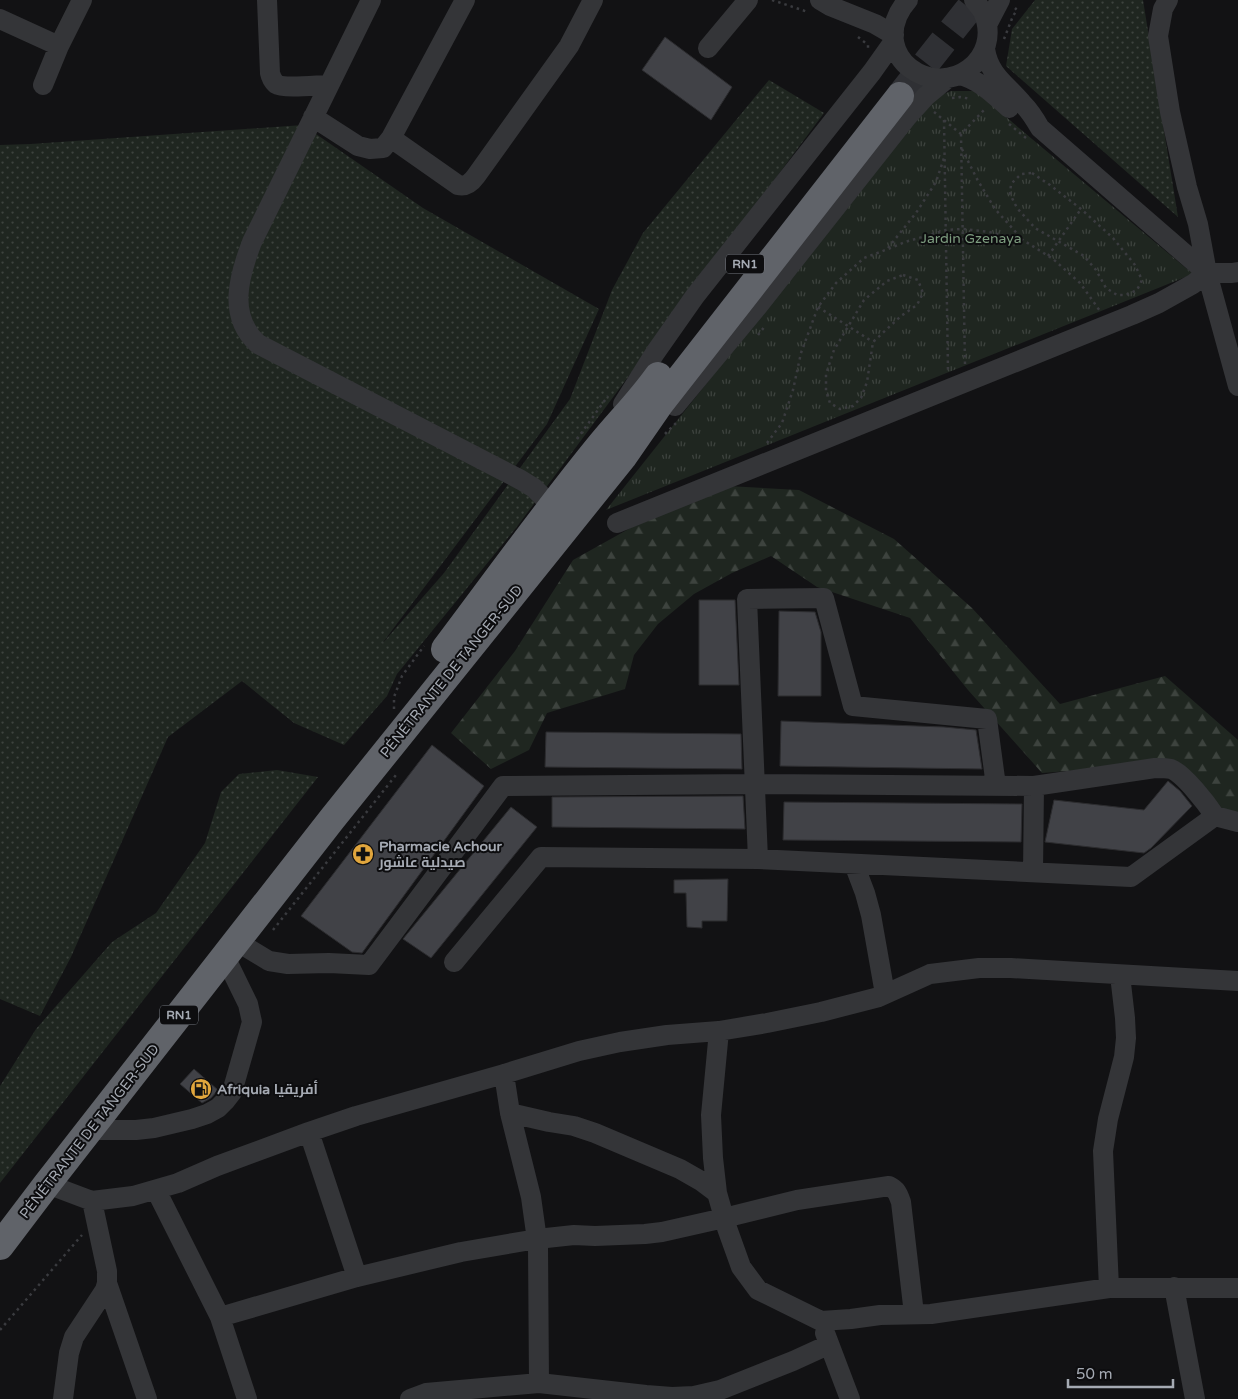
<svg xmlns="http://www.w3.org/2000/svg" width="1238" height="1399" font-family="'Varela Round',Cairo,sans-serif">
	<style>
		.grass { fill: url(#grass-dots) }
		.forest { fill: url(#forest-firs) }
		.park { fill: url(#park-tufts) }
		.building { fill: #414247; stroke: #2c2c2f }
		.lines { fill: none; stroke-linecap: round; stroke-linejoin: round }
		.highway-tunnel { stroke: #2f3034; stroke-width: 28; stroke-dasharray: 28 14; stroke-linecap: butt }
		.path { stroke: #3a3b3f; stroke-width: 2.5; stroke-dasharray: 2.5 4; stroke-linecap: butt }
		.minor { stroke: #343538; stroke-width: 20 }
		.highway { stroke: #606369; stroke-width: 28 }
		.labels { text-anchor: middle; stroke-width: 4; stroke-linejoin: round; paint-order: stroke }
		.shield { fill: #0d0d0f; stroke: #777b82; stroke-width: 1 }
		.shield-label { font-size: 12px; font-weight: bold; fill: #a5aab3 }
		.park-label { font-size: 14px; fill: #7d9c7f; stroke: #0d0d0f }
		.street-label { font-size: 14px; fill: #a5aab3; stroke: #0d0d0f }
		.poi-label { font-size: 14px; font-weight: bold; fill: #a5aab3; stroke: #0d0d0f; text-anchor: start }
	</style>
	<defs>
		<pattern id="grass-dots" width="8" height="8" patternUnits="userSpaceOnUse" patternTransform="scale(1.25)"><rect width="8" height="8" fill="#1f2620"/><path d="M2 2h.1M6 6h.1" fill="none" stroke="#3d433e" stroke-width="1.8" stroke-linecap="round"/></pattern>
		<pattern id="forest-firs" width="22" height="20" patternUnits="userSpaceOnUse" patternTransform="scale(1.25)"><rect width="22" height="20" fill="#1f2620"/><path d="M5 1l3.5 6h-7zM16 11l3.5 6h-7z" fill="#3d433e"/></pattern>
		<pattern id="park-tufts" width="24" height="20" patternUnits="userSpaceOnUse" patternTransform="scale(1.25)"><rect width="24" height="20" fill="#1f2620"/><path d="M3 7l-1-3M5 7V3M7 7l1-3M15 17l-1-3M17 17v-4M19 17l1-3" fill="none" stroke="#3d433e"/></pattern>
	</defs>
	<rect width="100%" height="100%" fill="#121214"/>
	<!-- grass -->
	<path class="grass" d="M1035,0H1143L1178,217L1006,66L1012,29Z
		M769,80L824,113L516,528L397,674L387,696L344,745L294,723L242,681L168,737L71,957L40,1016L0,999V145L31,144L303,125L423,208L599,309L547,424L381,645L444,573L570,399L612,290L643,233Z
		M277,770L318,777L0,1183V1086L36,1029L112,942L156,913L205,843L221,792L239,774Z"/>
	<!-- forest -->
	<path class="forest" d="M692,484L799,490L894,539L972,608L1060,704L1165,676L1238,740V818L1219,807L1174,761L1121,767L1042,773L968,690L910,618L817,587L771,556L732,573L694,594L658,624L634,655L625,689L547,713L529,750L491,769L451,733L515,651L573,560L634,526Z"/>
	<!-- park -->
	<path class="park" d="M951,91H975L1193,274L606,510L933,98Z"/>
	<!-- building -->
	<path class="building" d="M665,37L732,87L711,120L642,70Z
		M699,600H735L739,685H699Z
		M779,611L815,612L821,632V696H778Z
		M781,721L944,727L976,730L982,769L780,766Z
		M546,732L741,734L742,769L545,767Z
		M432,745L484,786L362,953L352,952L301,916Z
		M1168,781L1180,791L1192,806L1151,848L1144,853L1045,842L1054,800L1144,810Z
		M743,796L745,829L552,827V797Z
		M784,802L1022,804L1021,842L783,840Z
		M511,807L537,827L431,958L403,939Z
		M728,879L727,921H702V928L687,927L686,893H674V880Z
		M194,1069L218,1090L211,1098L202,1103L180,1084Z"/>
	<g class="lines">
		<!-- highway-tunnel -->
		<path class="highway-tunnel" d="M900,96L976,0"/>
		<!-- path -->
		<path class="path" d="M772,0L808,12
			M858,37L868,45V49
			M1004,39L1013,16L1017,10L1015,8
			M952,98L960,97L971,99
			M934,112L961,134L986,108
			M944,120L948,371
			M1009,124L1026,138
			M961,134L965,365
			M962,149L977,179L995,209L1022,239
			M1032,173L1050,185L1081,209L1113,238L1135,265L1142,280L1137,290L1126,295H1117L1106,288L1096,270L1084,256L1035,228L1017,208L1010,194L1011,184L1021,174Z
			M888,248L916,213L936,182L944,158
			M1048,256L1081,209
			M903,275L918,280L923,293L917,305L901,316L873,342L867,382L861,398L853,406L840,409L830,403L826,391V374L834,350L864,300L887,281Z
			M818,307L873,342
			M758,335L765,326
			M665,434L677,422
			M577,439L608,396
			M767,443L782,423L793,390L801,353L818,307L836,283L864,258L888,249L905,242L946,230L963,229L989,232L1023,240L1053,259L1080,283L1100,311
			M394,709V697L402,676L424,646
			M273,930L396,775
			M0,1330L82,1235"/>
		<!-- minor -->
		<path class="minor" d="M267,0L270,73C271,78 273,81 276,84C284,89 318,85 329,85
			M371,0L252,242C239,276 227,316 258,344L521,480L534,488L553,507
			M820,0L830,6L875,24L894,35
			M908,0C897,12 892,27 894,42C896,52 902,62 910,68C949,98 1004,59 983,12C981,8 977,4 974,0
			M1168,0L1163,9L1158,36L1170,112L1187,187L1198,224L1207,273L1238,386
			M0,19L59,46
			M987,25L1000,0
			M708,48L748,0
			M985,49C989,75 1006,84 1022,103C1029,110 1035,119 1040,128L1207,273
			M960,75C981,81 993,94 1009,108
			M43,85L59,46L82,0
			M313,117L358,146L370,149L383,148L391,138L465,0
			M391,138L458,185C466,187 471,183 476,176L569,46L593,0
			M623,404L655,353L695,296L872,72L894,41
			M675,406L758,306L907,117L926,96L948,78
			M617,523L1132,315L1159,303L1193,284L1207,273H1232L1238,272
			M1034,786L1155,768C1160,768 1167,768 1171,769C1184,774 1207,804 1215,816
			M758,859L747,599L824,598L853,706L987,719L996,786
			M854,864L865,893L871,915L885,994
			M236,941L269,961L288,964L329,963L369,965L503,786L755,784L1034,786L1033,872
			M454,962L541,857L758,859L1131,877L1215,816L1238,822
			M504,1074L510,1113L531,1197L538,1247L539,1383
			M510,1113L549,1122L574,1126L595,1133L680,1169L701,1181L717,1193L727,1228L741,1267L758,1290L821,1321L851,1319L880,1315L931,1314L1109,1288H1238
			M89,1130H136L154,1128L192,1119L207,1114L218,1108L225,1101L232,1092L252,1022L248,1004L225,957
			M309,1132L357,1277
			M47,1184L92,1201L133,1196L178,1183L217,1166L309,1132L356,1116L504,1074L579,1051L620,1042L667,1035L719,1031L767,1023L821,1012L879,997L930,974L979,968H1011L1238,981
			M156,1190L220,1317L357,1277L461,1252L537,1239L574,1235L595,1236L645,1234L662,1232L724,1218L797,1200L889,1186C897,1190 898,1194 901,1202L914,1314
			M717,1193L713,1158L711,1115L719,1031
			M107,1283L147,1399
			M1174,1287L1195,1399
			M1109,1288L1103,1151L1108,1119L1124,1057L1126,1038L1125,1018L1120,975
			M220,1317L247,1399
			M825,1333L850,1399
			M63,1399L69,1353L74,1337L105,1290L107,1283V1271L92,1201
			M410,1399L426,1393L539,1383L646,1395L672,1397L694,1396L720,1390L793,1361L828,1345"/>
		<!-- highway -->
		<path class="highway" d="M445,649C497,580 547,510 602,443C621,420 641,400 658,376
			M0,1246L47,1184L332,819L623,457L659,405L900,96"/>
	</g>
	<!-- icons -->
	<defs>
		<g id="pharmacy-disc" transform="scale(1.125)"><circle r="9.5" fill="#e1a63d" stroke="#0d0d0f"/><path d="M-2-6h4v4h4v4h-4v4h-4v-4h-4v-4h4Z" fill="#111"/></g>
		<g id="fuel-disc" transform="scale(1.125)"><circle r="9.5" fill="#e1a63d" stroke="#0d0d0f"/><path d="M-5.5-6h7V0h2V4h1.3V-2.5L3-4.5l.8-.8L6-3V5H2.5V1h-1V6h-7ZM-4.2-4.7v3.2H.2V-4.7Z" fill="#111"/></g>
	</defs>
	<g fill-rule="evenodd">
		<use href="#pharmacy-disc" x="363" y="854"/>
		<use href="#fuel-disc" x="201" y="1089"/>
	</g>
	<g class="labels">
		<!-- shield labels -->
		<g class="shield">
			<rect x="726" y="254.5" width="38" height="19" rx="4"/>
			<rect x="160" y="1005.5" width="38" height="19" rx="4"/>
		</g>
		<g class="shield-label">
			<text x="745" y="268">RN1</text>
			<text x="179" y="1019">RN1</text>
		</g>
		<!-- park labels -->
		<g class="park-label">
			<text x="971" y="243">Jardin Gzenaya</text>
		</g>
		<!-- street labels -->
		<g class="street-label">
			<text transform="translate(451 671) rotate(-51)" y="5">PÉNÉTRANTE DE TANGER-SUD</text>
			<text transform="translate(89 1131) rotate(-52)" y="5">PÉNÉTRANTE DE TANGER-SUD</text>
		</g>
		<!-- poi labels -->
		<g class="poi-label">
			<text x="379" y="851">Pharmacie Achour<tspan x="379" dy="16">صيدلية عاشور</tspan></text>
			<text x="217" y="1094">Afriquia أفريقيا</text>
		</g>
	</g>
	<!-- scale -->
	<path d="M1068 1379v8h105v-8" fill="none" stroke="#a5aab3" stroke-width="2.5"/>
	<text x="1076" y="1379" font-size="15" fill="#a5aab3" stroke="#0d0d0f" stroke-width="4" paint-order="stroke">50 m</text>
</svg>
